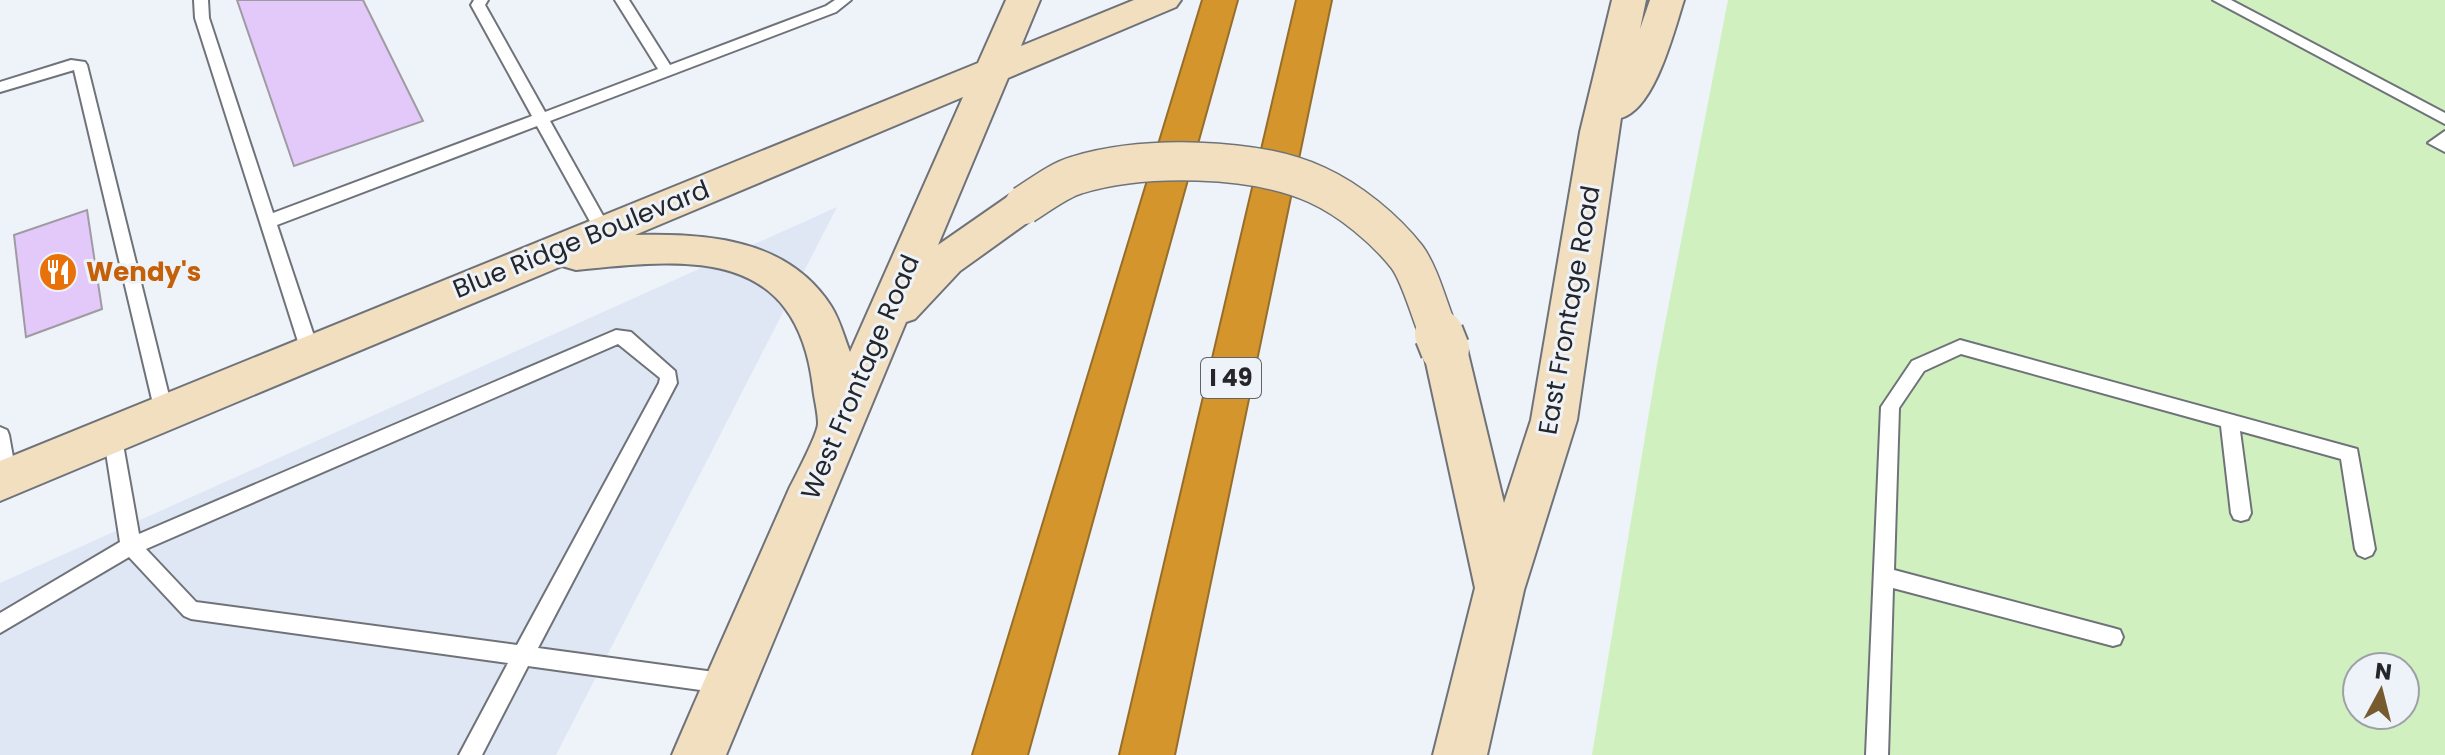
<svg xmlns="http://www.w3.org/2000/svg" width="2445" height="755" font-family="Poppins,sans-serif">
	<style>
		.built { fill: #dfe7f5 }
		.green { fill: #d0f0bf; fill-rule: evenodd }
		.building { fill: #e3c8fa; stroke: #9f9ba2; stroke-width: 2 }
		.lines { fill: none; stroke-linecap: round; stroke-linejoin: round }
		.lane-casing { stroke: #6f7379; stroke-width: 4 }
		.secondary-casing { stroke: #6f7379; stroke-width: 4 }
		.highway-casing { stroke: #966e2b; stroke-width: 4 }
		.lane { fill: #fff; fill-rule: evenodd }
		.secondary { fill: #f2dfc0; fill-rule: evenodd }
		.highway { fill: #d3952c; fill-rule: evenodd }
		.secondary-bridge-far1-casing { stroke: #6f7379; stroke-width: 41; stroke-linecap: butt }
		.secondary-bridge-casing { stroke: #6f7379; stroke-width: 52; stroke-linecap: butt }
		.secondary-bridge-far1 { stroke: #f2dfc0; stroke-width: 38 }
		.secondary-bridge { stroke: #f2dfc0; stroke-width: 48 }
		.labels { text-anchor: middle; stroke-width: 6; stroke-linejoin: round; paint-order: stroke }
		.shield { fill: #eef2f9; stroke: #616367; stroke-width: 2 }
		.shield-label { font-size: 24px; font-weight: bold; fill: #252629 }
		.street-label { font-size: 26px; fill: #252629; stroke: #eef2f9 }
		.food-label { font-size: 26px; font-weight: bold; fill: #c56008; stroke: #eef2f9; text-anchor: start }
	</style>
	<rect width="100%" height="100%" fill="#eef2f9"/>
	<!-- built -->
	<path class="built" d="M837,207L556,755H0V583Z"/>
	<!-- green -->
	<path class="green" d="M1728,0H2445V755H1592L1657,365ZM2357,667H2405V715H2357Z"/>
	<!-- building -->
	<path class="building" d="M237,0H363L423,121L294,166Z
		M87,210L102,309L26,337L14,235Z"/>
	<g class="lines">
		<!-- lane casing -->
		<g class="lane-casing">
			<path id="lane" d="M194,0H208L209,18L273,213L532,116L471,5L474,0H488L485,5L545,112L658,69L615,0H629L670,65L826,6L835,0H851L836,12L550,121L611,230L609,234H597L537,126L277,225L319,351L310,358L301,351L195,18Z
				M2213,0H2231L2445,113V124Z
				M71,60L85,62L87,65L173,412L170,417H158L155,412L74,70L0,92V82Z
				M2445,131V152L2428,143Z
				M616,330L631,332L675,371L677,383L538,648L729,674L737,677L740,684L737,691L729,694L528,666L482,755H459L508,663L191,619L184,616L129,557L0,633V613L120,542L103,433L105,428H119L121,433L139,534ZM618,344L660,378L659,383L517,645L196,602L146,549Z
				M1960,340L2357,449L2375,549L2372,555L2365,558L2358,555L2355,549L2341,459L2240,431L2251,513L2248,519L2241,521L2234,519L2231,513L2221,426L1961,354L1924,371L1899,408L1894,570L2113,628L2120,630L2123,637L2120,644L2113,646L1893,588L1888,755H1866L1881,407L1912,361Z
				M0,427L7,430L9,435L17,479L14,485L7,487L0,484Z"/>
		</g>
		<!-- secondary casing -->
		<g class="secondary-casing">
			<path id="secondary" d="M1006,0H1040L1021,46L1134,0H1181L1176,7L1008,78L938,245L1010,195L1024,191L1038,195L1044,205L1038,215L960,271L915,319L906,322L726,755H672C710,666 750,578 789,489C795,477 819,432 818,423C818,412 814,398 813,387C796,245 687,259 576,270L562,266L0,501V461L978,63ZM963,97L850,352C844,337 840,320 831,306C788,239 708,233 635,235Z
				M1612,0H1646L1640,29L1650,0H1684C1674,31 1655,109 1621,118L1577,420L1524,590L1487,755H1433L1475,588L1423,349L1430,337L1445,332L1460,337L1467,349L1504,503L1531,420L1580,132Z"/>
		</g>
		<!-- highway casing -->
		<g class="highway-casing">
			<path id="highway" d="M1203,0H1237L1027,755H973Z
				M1297,0H1331L1174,755H1120Z"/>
		</g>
		<!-- lane -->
		<use href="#lane" class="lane"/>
		<!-- secondary -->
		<use href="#secondary" class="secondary"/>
		<!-- highway -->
		<use href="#highway" class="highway"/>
		<!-- secondary-bridge-far1 casing -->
		<g class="secondary-bridge-far1-casing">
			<path id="secondary-bridge-far1" d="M1024,205C1040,195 1059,180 1077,175C1143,155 1254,156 1317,185C1350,200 1385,229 1407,257C1421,276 1430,314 1440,336"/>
		</g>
		<!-- secondary-bridge casing -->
		<g class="secondary-bridge-casing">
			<path id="secondary-bridge" d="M1439,334L1445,349"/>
		</g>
		<!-- secondary-bridge-far1 -->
		<use href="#secondary-bridge-far1" class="secondary-bridge-far1"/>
		<!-- secondary-bridge -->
		<use href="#secondary-bridge" class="secondary-bridge"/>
	</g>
	<!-- icons -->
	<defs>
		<g id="restaurant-disc" transform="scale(2)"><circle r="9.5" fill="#e8710a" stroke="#eef2f9"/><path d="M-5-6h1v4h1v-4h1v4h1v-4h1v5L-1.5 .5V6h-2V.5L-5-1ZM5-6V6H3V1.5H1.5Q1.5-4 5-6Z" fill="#fff"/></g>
	</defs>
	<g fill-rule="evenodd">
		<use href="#restaurant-disc" x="58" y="272"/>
	</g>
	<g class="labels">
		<!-- shield labels -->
		<rect class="shield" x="1201" y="358" width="60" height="40" rx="6"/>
		<g class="shield-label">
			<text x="1231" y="386">I 49</text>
		</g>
		<!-- street labels -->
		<g class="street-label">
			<text transform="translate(581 239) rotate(-22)" y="9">Blue Ridge Boulevard</text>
			<text transform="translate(1569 310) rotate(-80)" y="9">East Frontage Road</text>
			<text transform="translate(860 377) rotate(-67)" y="9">West Frontage Road</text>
		</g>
		<!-- food labels -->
		<g class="food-label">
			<text x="86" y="281">Wendy's</text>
		</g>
	</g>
	<!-- north arrow -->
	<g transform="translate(2381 691) rotate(7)"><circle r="38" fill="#eef2f9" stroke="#9ea0a6" stroke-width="2"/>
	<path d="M0-6L14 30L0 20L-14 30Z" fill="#775b2e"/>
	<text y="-12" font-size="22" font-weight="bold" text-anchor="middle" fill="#252629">N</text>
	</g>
</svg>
